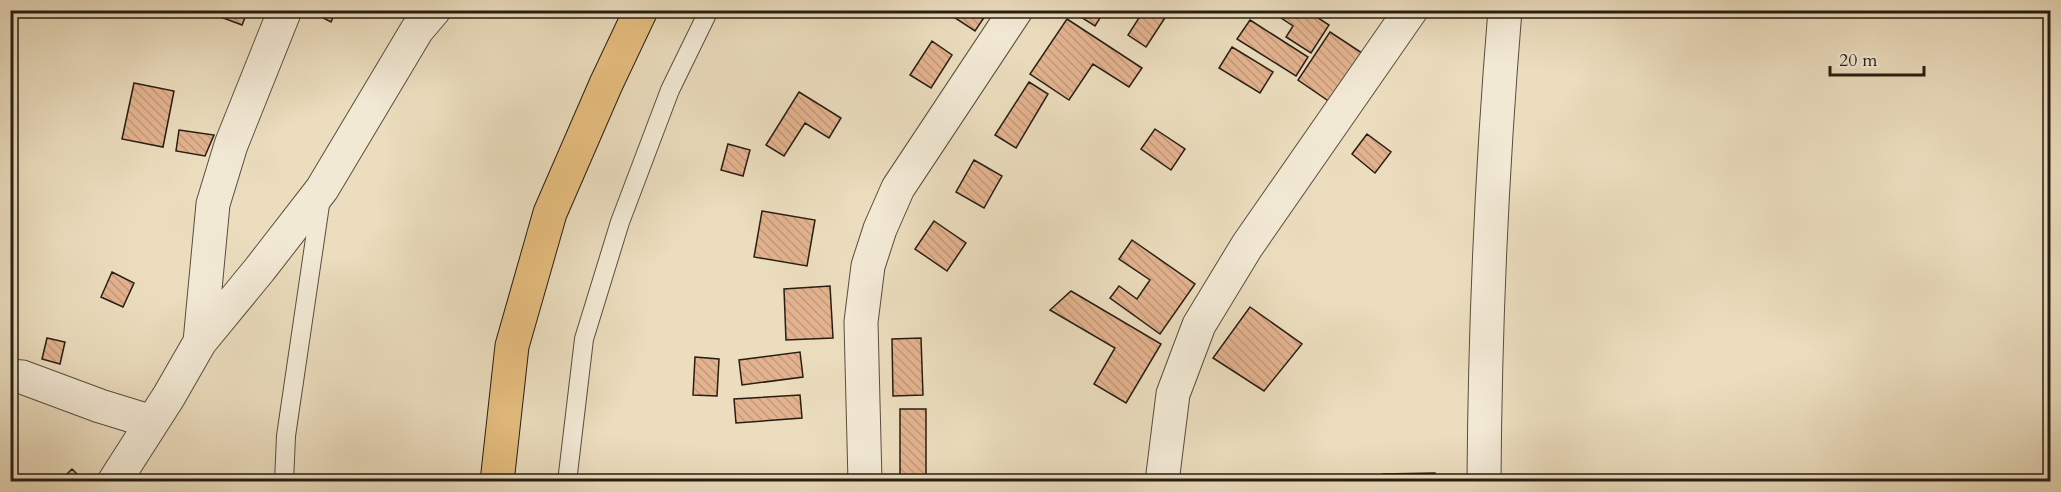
<svg xmlns="http://www.w3.org/2000/svg" width="2061" height="492" font-family="Cardo,serif">
	<style>
		.building { fill: url(#building-back-hatch); stroke: #281e13; stroke-width: 1.5 }
		.lines { fill: none; stroke-linecap: round; stroke-linejoin: round }
		.service-casing { stroke: #594e3e; stroke-width: 20 }
		.minor-casing { stroke: #594e3e; stroke-width: 35 }
		.trunk-casing { stroke: #281e13; stroke-width: 35 }
		.service { stroke: #f2e9d5; stroke-width: 18 }
		.minor { stroke: #f2e9d5; stroke-width: 33 }
		.trunk { stroke: #e6be7f; stroke-width: 33 }
	</style>
	<defs>
		<pattern id="building-back-hatch" width="6" height="6" patternUnits="userSpaceOnUse" patternTransform="scale(1.5)"><rect width="6" height="6" fill="#e3b38f"/><path d="M-1 5l2 2M0 0l6 6M5-1l2 2" fill="none" stroke="#c39a7a"/></pattern>
	</defs>
	<rect width="100%" height="100%" fill="#ebddbe"/>
	<filter id="stains"><feTurbulence type="fractalNoise" baseFrequency=".00333" numOctaves="4"/><feColorMatrix values="0 0 0 0 .2 0 0 0 0 .09 0 0 0 0 .02 0 0 0 .5 -.17"/></filter>
	<radialGradient id="worn" r=".72"><stop offset=".6" stop-color="#630" stop-opacity="0"/><stop offset="1" stop-color="#630" stop-opacity=".3"/></radialGradient>
	<!-- building -->
	<path class="building" d="M202,10H248L242,25Z
		M308,10H336L331,22Z
		M943,10H989L975,31Z
		M1077,10H1105L1095,26L1076,14Z
		M1170,10L1146,47L1128,35L1144,10Z
		M1269,10H1306L1329,25L1311,53L1286,37L1293,26Z
		M1067,19L1142,68L1129,87L1093,64L1069,100L1030,74Z
		M1250,20L1308,57L1296,76L1237,39Z
		M1330,32L1362,53L1330,102L1298,80Z
		M932,41L952,55L931,88L910,75Z
		M1232,47L1273,72L1260,93L1219,68Z
		M1029,82L1048,94L1016,148L995,135Z
		M134,83L174,91L163,147L122,139Z
		M799,92L841,118L829,138L805,123L784,156L766,145Z
		M1155,129L1185,149L1171,170L1141,149Z
		M179,130L214,135L205,156L176,151Z
		M1367,134L1391,152L1375,173L1352,154Z
		M728,144L750,150L743,176L721,170Z
		M974,160L1002,176L984,208L956,192Z
		M762,211L815,220L807,266L754,257Z
		M934,221L966,243L947,271L915,249Z
		M1132,240L1195,284L1160,334L1110,298L1119,286L1137,299L1150,280L1119,259Z
		M112,272L134,283L123,307L101,297Z
		M830,286L833,338L786,340L784,289Z
		M1071,291L1161,344L1126,403L1094,384L1115,348L1050,310Z
		M1250,307L1302,344L1264,391L1213,358Z
		M47,338L65,342L60,364L42,359Z
		M921,338L923,395L893,396L892,339Z
		M800,352L803,377L742,385L739,360Z
		M695,357L719,359L717,396L693,395Z
		M800,395L802,418L736,423L734,399Z
		M900,409H926V479L900,480Z
		M72,469L84,481L59,482Z
		M1435,473V482H1383V474Z
		M1302,475V482H1257V476Z"/>
	<g class="lines">
		<!-- service casing -->
		<g class="service-casing">
			<path id="service" d="M284,482L286,436L321,198
				M567,482L584,339L620,222L670,90L709,10"/>
		</g>
		<!-- minor casing -->
		<g class="minor-casing">
			<path id="minor" d="M200,342L213,204L231,145L285,10
				M10,376L22,377L100,406L152,422
				M114,482L169,396L200,342L260,269L322,189L417,30L434,10
				M865,482L861,322L868,266L880,229L898,188L1016,10
				M1162,482L1173,394L1199,325L1247,246L1411,10
				M1484,482C1485,324 1492,167 1505,10"/>
		</g>
		<!-- trunk casing -->
		<g class="trunk-casing">
			<path id="trunk" d="M497,482L512,346L550,213L606,84L641,10"/>
		</g>
		<!-- service -->
		<use href="#service" class="service"/>
		<!-- minor -->
		<use href="#minor" class="minor"/>
		<!-- trunk -->
		<use href="#trunk" class="trunk"/>
	</g>
	<!-- margin -->
	<rect width="2061" height="492" fill="none" stroke="#ebddbe" stroke-width="36"/>
	<rect x="12" y="12" width="2037" height="468" fill="none" stroke="#281e13" stroke-width="3"/>
	<rect x="18" y="18" width="2025" height="456" fill="none" stroke="#281e13" stroke-width="1.5"/>
	<!-- scale -->
	<path d="M1830 66v9h94v-9" fill="none" stroke="#281e13" stroke-width="3"/>
	<text x="1839" y="66" font-size="18" fill="#281e13" stroke="#f2e9d5" stroke-width="4.5" paint-order="stroke">20 m</text>
	<rect width="100%" height="100%" filter="url(#stains)"/>
	<rect width="100%" height="100%" fill="url(#worn)"/>
</svg>
